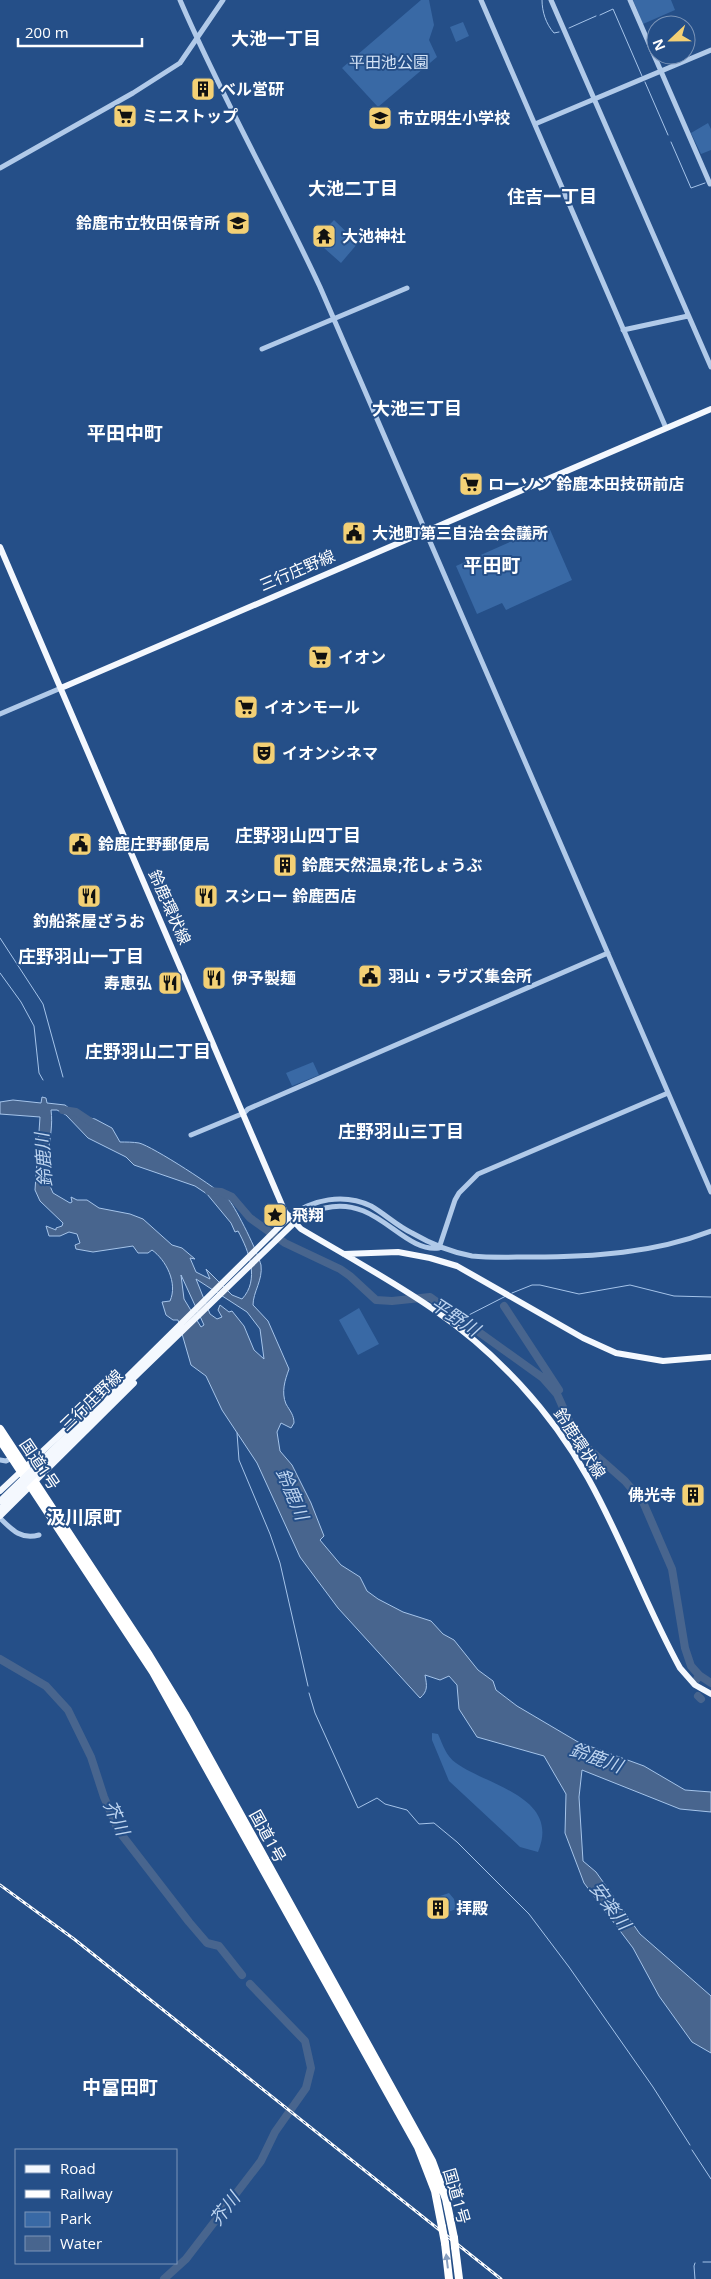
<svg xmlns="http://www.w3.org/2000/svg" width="711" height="2279" font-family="'Open Sans','Noto Sans JP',sans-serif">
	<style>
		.green { fill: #3969a5 }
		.water { fill: #48658e; stroke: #a5c4ea; fill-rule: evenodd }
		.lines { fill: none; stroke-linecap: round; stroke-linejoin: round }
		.stream { stroke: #a5c4ea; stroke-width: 1 }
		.river { stroke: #48658e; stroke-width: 8 }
		.minor { stroke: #b1cae9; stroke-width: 5 }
		.major { stroke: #f4f8fe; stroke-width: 6 }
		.highway { stroke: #fff; stroke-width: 8 }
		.rail-casing { stroke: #fff; stroke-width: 3 }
		.rail { stroke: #254f88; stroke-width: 1; stroke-dasharray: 4; stroke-linecap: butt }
		.major-bridge { stroke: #f4f8fe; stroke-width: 6 }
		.highway-bridge { stroke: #fff; stroke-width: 8 }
		.oneway { fill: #879ebe }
		.labels { text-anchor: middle; stroke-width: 4; stroke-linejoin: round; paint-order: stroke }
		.park-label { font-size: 16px; fill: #d5e4f7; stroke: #254f88 }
		.poi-label { font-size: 16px; font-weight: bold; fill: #fff; stroke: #254f88; text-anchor: start }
		.street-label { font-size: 16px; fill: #fff; stroke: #254f88 }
		.neighbourhood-label { font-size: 18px; font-weight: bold; fill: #fff; stroke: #254f88 }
		.water-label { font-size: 18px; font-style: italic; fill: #bdd4f0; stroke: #254f88 }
		.quarter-label { font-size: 19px; font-weight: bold; fill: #fff; stroke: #254f88 }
	</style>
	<rect width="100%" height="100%" fill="#254f88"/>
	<!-- green -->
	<path class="green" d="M421,0H429L434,25L429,40L437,57L378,107L342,68Z
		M633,0H671L675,10L643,24Z
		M463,22L469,36L456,42L450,27Z
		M708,123L711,129V150L701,154L691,133Z
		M334,220L358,243L341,263L315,240Z
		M548,525L572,580L506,610L502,603L477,614L456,566Z
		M313,1062L319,1075L292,1086L286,1073Z
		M359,1308L379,1344L358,1355L339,1320Z
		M432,1733L438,1734C443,1745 446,1756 456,1763C488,1786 561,1797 538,1852L520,1847L449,1781L432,1740Z
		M449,1893L454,1899L456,1909L432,1918L428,1900Z"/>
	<!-- water -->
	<path class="water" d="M42,1097L46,1098L47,1103L65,1105L79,1116L95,1119L112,1128L120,1142C126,1142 133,1142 139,1143C152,1146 220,1190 229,1200C237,1210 258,1253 261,1265C263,1280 253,1292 253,1305L268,1321L289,1369C285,1380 281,1392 286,1404C290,1411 294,1415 294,1423L291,1428L281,1423L277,1432L280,1451L292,1465L311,1503L324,1536L320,1540L341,1565L360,1577L367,1591L378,1599L403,1612L431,1621L443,1634L454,1640L478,1670L493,1681L496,1690L517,1706L578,1742L644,1766L685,1790L711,1792V1812L680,1809L582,1770L579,1797L583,1861L596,1872L640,1934L711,1996V2053L692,2042L659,1996L633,1948L584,1883L565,1833L566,1794L544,1756L477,1737L459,1709L457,1685L449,1676L440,1680L425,1675C427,1686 428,1691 420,1698L338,1608L300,1557L257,1463L222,1410L206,1376L191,1365L178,1320H173L166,1315L162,1302L170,1301C178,1283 166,1260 152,1250L148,1253H138L133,1246L93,1252L76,1249L75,1245L80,1243L77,1234L69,1232L60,1236H49L46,1226L56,1230V1228L62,1226L63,1223L40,1201L35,1190L40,1117L0,1114V1102L13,1100L41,1103ZM51,1110H57L66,1115L88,1138L126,1157L134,1165L195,1186L207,1194L231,1223L235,1232L238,1231C249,1251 260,1280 242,1299L232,1295L206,1269L210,1279L196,1272L190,1258L195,1259L182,1248L172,1245L143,1219L130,1214L99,1208L87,1200H77L71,1197L72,1202L70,1203L53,1193C39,1164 55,1139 51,1110ZM181,1275L204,1325L201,1327L184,1299ZM196,1279L247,1312L260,1329L264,1359L254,1350L244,1326L232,1311L229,1312L220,1305L218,1310L222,1317L217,1319L210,1314Z"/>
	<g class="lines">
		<!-- stream -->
		<path class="stream" d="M542,0C542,12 546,24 554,33L559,32
			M600,15L613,9L642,76
			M569,28L596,16
			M645,82L668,135
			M671,142L691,188L705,183
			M0,938L43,1004L63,1077
			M0,973L21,1002L34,1026L39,1073L43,1080
			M512,1293L532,1285H540L579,1294L630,1285L674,1296L711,1297
			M461,1319L506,1296
			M237,1433L239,1460L270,1534L280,1563L308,1686
			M309,1693L315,1713L358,1808L377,1798L385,1804L407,1810L419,1824L434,1823L457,1842L529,1914L569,1967L653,2087L690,2145
			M692,2150L711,2179
			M703,2262H711
			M695,2279L694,2266L695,2263"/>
		<!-- river -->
		<path class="river" d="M63,1110L76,1112L91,1122
			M209,1191L221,1192L232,1197L250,1218L285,1243L340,1269L350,1276L376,1300L392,1301L430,1297L543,1378L557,1394L570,1423L582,1443L625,1481L643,1502L672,1569L685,1648L691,1666L699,1675L697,1679
			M504,1306L559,1390
			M0,1659L46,1686L68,1710L91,1757L104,1797L118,1830L189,1922L207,1943L219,1946L242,1975
			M699,1675L711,1683
			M698,1696L701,1699
			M164,2279L186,2259L261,2161L275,2132L306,2088L311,2068L305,2041L250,1984"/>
		<!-- minor -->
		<path class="minor" d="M180,0C222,98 275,190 320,287L711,1192
			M481,0L666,428
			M551,0L711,367
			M630,0L710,184
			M535,124L711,50
			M0,168L133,93L180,63L223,0
			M623,330L688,316
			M262,349L407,288
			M0,714L61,688
			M191,1135L244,1113L248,1109L608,953
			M289,1217C312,1199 344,1193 371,1206C385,1214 397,1226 412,1233C431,1244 450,1252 472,1256C491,1258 512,1257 532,1257C593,1257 654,1253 711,1231
			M294,1223C304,1214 313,1210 325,1208C377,1195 402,1253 439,1248
			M439,1248L455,1200L459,1193L478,1174L668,1093
			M0,1460L6,1461L12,1458
			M0,1518C12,1530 21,1540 39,1535"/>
		<!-- major -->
		<path class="major" d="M0,547L285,1212L301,1229C345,1255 391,1280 433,1309C496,1352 551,1411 588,1478C622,1539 646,1606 680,1668L695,1685L711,1694
			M61,688L711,409
			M344,1254L398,1252L430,1258L457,1266L583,1338L616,1353L663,1361L711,1357
			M111,1393L289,1217
			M115,1396L294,1223
			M0,1491L112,1386
			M0,1516L134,1383"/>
		<!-- highway -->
		<path class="highway" d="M0,1429L149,1655L185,1714L432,2161L446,2199L454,2238
			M0,1440L153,1672L418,2147L435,2191L442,2227
			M445,2243L449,2279
			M455,2247L459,2279"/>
		<!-- rail casing -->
		<g class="rail-casing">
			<path id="rail" d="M0,1885L74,1939L501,2279"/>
		</g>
		<!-- rail -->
		<use href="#rail" class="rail"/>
		<!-- major-bridge -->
		<path class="major-bridge" d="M0,1501L111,1393
			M0,1509L115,1396"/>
		<!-- highway-bridge -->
		<path class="highway-bridge" d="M442,2227L445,2243
			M454,2238L455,2247"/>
	</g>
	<!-- one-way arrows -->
	<defs><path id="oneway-solid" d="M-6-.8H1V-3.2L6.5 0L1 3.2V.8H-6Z" transform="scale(1.25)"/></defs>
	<use class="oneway" href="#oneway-solid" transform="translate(447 2261) rotate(-97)"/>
	<!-- icons -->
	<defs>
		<g id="building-square" transform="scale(1.25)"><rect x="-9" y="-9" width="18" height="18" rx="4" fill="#f3d075" stroke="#254f88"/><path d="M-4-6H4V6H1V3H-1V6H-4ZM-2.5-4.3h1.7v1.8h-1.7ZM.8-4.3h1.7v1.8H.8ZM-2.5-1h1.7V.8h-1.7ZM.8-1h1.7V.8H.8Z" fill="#111"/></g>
		<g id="supermarket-square" transform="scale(1.25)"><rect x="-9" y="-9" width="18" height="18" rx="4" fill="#f3d075" stroke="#254f88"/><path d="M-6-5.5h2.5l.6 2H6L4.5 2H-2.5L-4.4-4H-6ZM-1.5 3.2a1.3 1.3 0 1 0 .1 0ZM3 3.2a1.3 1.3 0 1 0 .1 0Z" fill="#111"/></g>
		<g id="school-square" transform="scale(1.25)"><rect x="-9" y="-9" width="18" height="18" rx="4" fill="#f3d075" stroke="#254f88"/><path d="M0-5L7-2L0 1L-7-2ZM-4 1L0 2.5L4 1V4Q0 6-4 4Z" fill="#111"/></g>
		<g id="temple-square" transform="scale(1.25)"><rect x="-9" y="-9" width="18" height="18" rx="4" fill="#f3d075" stroke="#254f88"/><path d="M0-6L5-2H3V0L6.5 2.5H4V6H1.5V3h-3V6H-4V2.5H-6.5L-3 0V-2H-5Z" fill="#111"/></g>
		<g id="civic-square" transform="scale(1.25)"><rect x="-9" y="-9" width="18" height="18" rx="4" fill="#f3d075" stroke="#254f88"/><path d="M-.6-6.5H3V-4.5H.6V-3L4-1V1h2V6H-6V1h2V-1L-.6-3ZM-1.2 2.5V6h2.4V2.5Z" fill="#111"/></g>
		<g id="theatre-square" transform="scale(1.25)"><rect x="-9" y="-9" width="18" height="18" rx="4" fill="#f3d075" stroke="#254f88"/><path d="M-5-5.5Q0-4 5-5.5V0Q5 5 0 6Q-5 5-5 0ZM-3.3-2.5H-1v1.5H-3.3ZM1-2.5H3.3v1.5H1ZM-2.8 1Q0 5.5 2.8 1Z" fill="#111"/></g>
		<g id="restaurant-square" transform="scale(1.25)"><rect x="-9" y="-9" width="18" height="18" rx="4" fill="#f3d075" stroke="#254f88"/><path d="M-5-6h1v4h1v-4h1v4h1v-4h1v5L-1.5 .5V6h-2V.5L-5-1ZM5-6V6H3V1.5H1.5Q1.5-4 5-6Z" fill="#111"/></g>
		<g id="sight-square" transform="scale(1.25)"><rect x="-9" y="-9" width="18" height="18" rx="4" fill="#f3d075" stroke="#254f88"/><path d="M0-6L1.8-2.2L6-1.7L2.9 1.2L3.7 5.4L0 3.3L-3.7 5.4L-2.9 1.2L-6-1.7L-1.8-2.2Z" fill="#111"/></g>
	</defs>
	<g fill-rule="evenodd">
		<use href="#building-square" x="203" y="89"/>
		<use href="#supermarket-square" x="125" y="116"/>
		<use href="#school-square" x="380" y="118"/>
		<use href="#school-square" x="238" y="223"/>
		<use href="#temple-square" x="324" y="236"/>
		<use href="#supermarket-square" x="471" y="484"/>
		<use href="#civic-square" x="354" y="533"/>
		<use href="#supermarket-square" x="320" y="657"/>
		<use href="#supermarket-square" x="246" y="707"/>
		<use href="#theatre-square" x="264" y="753"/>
		<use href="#civic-square" x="80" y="844"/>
		<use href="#building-square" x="285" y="865"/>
		<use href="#restaurant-square" x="89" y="896"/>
		<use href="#restaurant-square" x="206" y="896"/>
		<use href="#civic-square" x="370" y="976"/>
		<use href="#restaurant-square" x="214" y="978"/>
		<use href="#restaurant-square" x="170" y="983"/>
		<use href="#sight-square" x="275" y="1215"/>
		<use href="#building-square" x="693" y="1495"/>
		<use href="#building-square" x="438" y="1908"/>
	</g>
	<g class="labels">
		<!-- park labels -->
		<g class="park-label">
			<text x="389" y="68">平田池公園</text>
		</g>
		<!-- poi labels -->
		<g class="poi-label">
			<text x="220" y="95">べル営研</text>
			<text x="142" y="122">ミニストップ</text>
			<text x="398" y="124">市立明生小学校</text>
			<text x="220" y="229" text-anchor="end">鈴鹿市立牧田保育所</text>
			<text x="342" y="242">大池神社</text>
			<text x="488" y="490">ローソン 鈴鹿本田技研前店</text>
			<text x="372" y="539">大池町第三自治会会議所</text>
			<text x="338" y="663">イオン</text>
			<text x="264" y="713">イオンモール</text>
			<text x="282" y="759">イオンシネマ</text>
			<text x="98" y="850">鈴鹿庄野郵便局</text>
			<text x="302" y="871">鈴鹿天然温泉;花しょうぶ</text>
			<text x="224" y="902">スシロー 鈴鹿西店</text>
			<text x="89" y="927" text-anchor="middle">釣船茶屋ざうお</text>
			<text x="388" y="982">羽山・ラヴズ集会所</text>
			<text x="232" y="984">伊予製麺</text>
			<text x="152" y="989" text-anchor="end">寿恵弘</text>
			<text x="292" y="1221">飛翔</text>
			<text x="676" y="1501" text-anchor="end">佛光寺</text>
			<text x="456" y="1914">拝殿</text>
		</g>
		<!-- street labels -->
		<g class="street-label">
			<text transform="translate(297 570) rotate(-23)" y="6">三行庄野線</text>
			<text transform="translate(170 907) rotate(66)" y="6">鈴鹿環状線</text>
			<text transform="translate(91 1400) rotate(-44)" y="6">三行庄野線</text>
			<text transform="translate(580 1443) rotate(57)" y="6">鈴鹿環状線</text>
			<text transform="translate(40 1464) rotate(56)" y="6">国道1号</text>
			<text transform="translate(268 1836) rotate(61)" y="6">国道1号</text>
			<text transform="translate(457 2196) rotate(74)" y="6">国道1号</text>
		</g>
		<!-- neighbourhood labels -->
		<g class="neighbourhood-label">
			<text x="276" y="45">大池一丁目</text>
			<text x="353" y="195">大池二丁目</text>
			<text x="552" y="203">住吉一丁目</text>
			<text x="417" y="415">大池三丁目</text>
			<text x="298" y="842">庄野羽山四丁目</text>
			<text x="81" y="963">庄野羽山一丁目</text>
			<text x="148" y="1058">庄野羽山二丁目</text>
			<text x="401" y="1138">庄野羽山三丁目</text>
		</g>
		<!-- water labels -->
		<g class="water-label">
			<text transform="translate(44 1160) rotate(-94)" y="6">鈴鹿川</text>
			<text transform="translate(455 1317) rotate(33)" y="6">平野川</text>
			<text transform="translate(292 1494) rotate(67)" y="6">鈴鹿川</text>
			<text transform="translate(596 1758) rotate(20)" y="6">鈴鹿川</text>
			<text transform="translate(116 1818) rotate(65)" y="6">芥川</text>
			<text transform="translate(610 1906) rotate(53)" y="6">安楽川</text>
			<text transform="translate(225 2209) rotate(-52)" y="6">芥川</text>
		</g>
		<!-- quarter labels -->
		<g class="quarter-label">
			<text x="125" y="440">平田中町</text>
			<text x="492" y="572">平田町</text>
			<text x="84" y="1524">汲川原町</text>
			<text x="120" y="2094">中冨田町</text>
		</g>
	</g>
	<!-- legend -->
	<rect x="15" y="2149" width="162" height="115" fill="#254f88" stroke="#7c95b8"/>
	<rect x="25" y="2165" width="25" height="8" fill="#f4f8fe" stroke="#7c95b8"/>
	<text x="60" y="2174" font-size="15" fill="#ffffff">Road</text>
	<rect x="25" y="2190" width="25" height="8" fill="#ffffff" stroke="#7c95b8"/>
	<text x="60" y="2199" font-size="15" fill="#ffffff">Railway</text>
	<rect x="25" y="2212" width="25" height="15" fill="#3969a5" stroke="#7c95b8"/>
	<text x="60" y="2224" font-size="15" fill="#ffffff">Park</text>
	<rect x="25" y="2236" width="25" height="15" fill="#48658e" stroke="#7c95b8"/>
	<text x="60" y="2249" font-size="15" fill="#ffffff">Water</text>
	<!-- north arrow -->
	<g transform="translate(671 40) rotate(248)"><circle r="24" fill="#254f88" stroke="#7c95b8"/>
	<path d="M0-4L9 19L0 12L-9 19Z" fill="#f3d075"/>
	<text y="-8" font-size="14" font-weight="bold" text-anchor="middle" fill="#ffffff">N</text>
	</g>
	<!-- scale -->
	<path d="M18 38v8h124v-8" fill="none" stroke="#ffffff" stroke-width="2.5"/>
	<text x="25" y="38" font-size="15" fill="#ffffff" stroke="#254f88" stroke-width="4" paint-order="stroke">200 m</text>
</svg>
